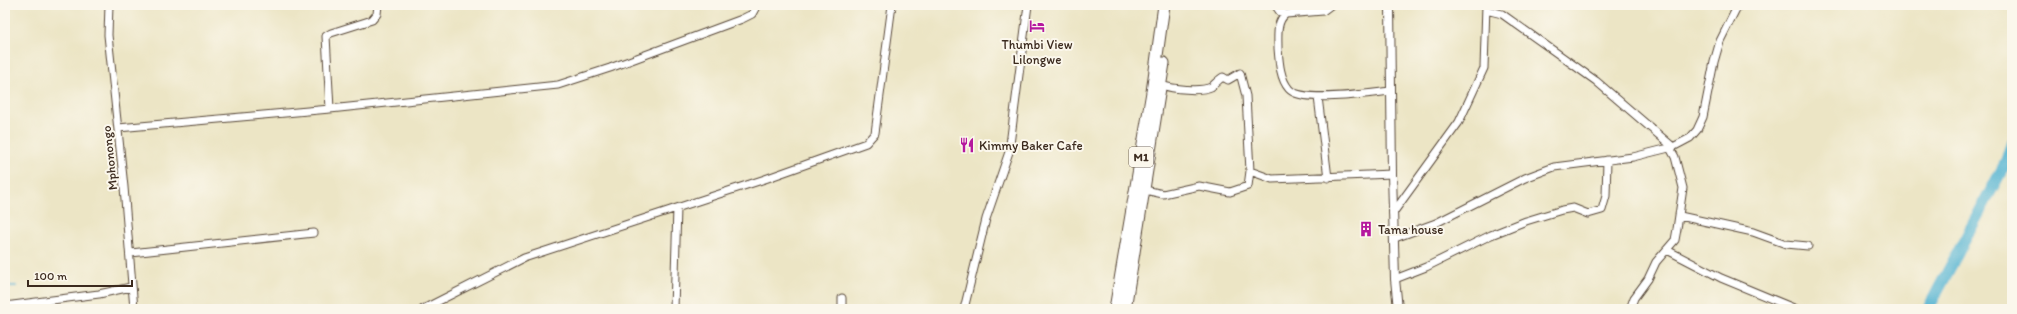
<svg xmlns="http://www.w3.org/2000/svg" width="2017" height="314" font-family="Itim,sans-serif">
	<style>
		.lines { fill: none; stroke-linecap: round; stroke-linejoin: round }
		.stream { stroke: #52b3d1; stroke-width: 2 }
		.river { stroke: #52b3d1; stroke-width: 12 }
		.minor-casing { stroke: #564637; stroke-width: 9 }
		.tertiary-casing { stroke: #564637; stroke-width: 10 }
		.trunk-casing { stroke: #564637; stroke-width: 13 }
		.minor { stroke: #fff; stroke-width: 7 }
		.tertiary { stroke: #fff; stroke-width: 8 }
		.trunk { stroke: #fff; stroke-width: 11 }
		.labels { text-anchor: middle; stroke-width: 4; stroke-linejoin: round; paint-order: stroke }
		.shield { fill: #fbf7ec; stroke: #75685c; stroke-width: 1 }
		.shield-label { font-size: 12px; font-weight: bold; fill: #3b2a1e }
		.poi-label { font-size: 13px; fill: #3b2a1e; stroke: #fbf7ec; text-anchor: start }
		.street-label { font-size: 13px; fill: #3b2a1e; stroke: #fbf7ec }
	</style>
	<rect width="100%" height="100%" fill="#fbf7ec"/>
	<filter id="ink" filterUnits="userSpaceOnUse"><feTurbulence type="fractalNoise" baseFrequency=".025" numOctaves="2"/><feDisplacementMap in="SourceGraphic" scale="8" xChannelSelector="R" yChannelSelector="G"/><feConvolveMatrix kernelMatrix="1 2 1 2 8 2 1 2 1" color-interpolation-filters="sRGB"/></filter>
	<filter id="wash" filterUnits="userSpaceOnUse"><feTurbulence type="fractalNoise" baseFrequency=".012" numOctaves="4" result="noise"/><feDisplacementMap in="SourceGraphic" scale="16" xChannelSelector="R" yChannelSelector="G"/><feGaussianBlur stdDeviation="0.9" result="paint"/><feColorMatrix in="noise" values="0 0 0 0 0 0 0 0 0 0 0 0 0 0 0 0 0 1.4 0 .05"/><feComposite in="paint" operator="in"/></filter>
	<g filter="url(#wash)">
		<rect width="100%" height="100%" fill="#ece5c5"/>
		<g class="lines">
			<!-- stream -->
			<path class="stream" d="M5,286H16"/>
			<!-- river -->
			<path class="river" d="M1928,309L2006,162L2012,142"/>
		</g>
	</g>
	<g filter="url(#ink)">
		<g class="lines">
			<!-- minor casing -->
			<g class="minor-casing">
				<path id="minor" d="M109,5L108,35L124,187L134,309
					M1275,5L1280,12L1286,14
					M1331,5L1323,11L1286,14C1276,21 1278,36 1278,48C1279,61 1280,79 1289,89C1302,104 1371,93 1391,91
					M1486,10L1502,14L1596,81L1673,147
					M1161,85C1173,89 1200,92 1211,87C1214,85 1219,79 1223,77L1228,80L1240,73L1246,96L1250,171L1272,179L1392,174
					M1318,97L1328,178
					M330,109L326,36L331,33L372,20L377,14L378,5
					M118,128L330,109L558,85L610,68L742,19L752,14L757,5
					M1145,190L1163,194L1199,186L1230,192L1248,186L1250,171
					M1393,213L1459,122L1484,68L1486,5
					M1680,216L1753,232L1786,244L1808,246
					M1395,238L1436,223L1525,178L1554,167L1633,157L1673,147L1690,138L1697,130L1703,117L1714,62L1720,41L1738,5
					M1667,250L1721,278L1796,309
					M131,253L314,233
					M1395,279L1426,267L1491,235L1526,221L1562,210L1573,208L1588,214L1602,210L1606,196L1607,160
					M842,298V309
					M5,306L99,294L131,287
					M423,309L524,258L765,179L866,143L875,133L892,5
					M674,309L677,208
					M964,309L986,219L1009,152L1028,5
					M1630,309L1634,298L1648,279L1656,262L1675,240L1677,229L1683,188L1675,157L1670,148"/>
			</g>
			<!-- tertiary casing -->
			<g class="tertiary-casing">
				<path id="tertiary" d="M1390,5L1392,174L1395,279L1398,309"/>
			</g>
			<!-- trunk casing -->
			<g class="trunk-casing">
				<path id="trunk" d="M1115,309L1152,92L1164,5
					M1125,309L1164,63"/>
			</g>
			<!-- minor -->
			<use href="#minor" class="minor"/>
			<!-- tertiary -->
			<use href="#tertiary" class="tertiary"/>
			<!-- trunk -->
			<use href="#trunk" class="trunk"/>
		</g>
	</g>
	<!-- icons -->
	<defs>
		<g id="hotel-bare" transform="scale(1.2)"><path d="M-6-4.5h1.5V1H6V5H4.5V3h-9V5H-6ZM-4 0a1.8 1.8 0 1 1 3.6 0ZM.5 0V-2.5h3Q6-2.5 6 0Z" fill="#b5179e" stroke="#fbf7ec" stroke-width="2.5" paint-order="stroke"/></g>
		<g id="restaurant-bare" transform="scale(1.2)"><path d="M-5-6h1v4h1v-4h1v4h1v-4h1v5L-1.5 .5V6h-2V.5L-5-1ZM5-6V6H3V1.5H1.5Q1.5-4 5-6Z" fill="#b5179e" stroke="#fbf7ec" stroke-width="2.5" paint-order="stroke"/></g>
		<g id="building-bare" transform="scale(1.2)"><path d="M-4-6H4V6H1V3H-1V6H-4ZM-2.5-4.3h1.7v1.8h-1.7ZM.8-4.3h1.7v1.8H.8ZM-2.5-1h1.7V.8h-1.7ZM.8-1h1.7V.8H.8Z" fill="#b5179e" stroke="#fbf7ec" stroke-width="2.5" paint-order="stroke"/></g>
	</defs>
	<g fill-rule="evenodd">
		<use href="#hotel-bare" x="1037" y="26"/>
		<use href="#restaurant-bare" x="967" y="145"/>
		<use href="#building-bare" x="1366" y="229"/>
	</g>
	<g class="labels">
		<!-- shield labels -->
		<rect class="shield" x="1129" y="147" width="24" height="20" rx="3"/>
		<g class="shield-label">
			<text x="1141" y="161">M1</text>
		</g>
		<!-- poi labels -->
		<g class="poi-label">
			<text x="1037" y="49" text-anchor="middle">Thumbi View<tspan x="1037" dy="15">Lilongwe</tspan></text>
			<text x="979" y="150">Kimmy Baker Cafe</text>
			<text x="1378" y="234">Tama house</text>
		</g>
		<!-- street labels -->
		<g class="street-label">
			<text transform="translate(109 158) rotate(-96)" y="5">Mphonongo</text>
		</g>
	</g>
	<!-- margin -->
	<rect width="2017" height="314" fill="none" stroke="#fbf7ec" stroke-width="20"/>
	<!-- scale -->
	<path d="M28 280v6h104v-6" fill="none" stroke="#3b2a1e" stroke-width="2"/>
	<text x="34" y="280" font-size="12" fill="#3b2a1e" stroke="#fbf7ec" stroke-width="3" paint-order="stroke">100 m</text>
</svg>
